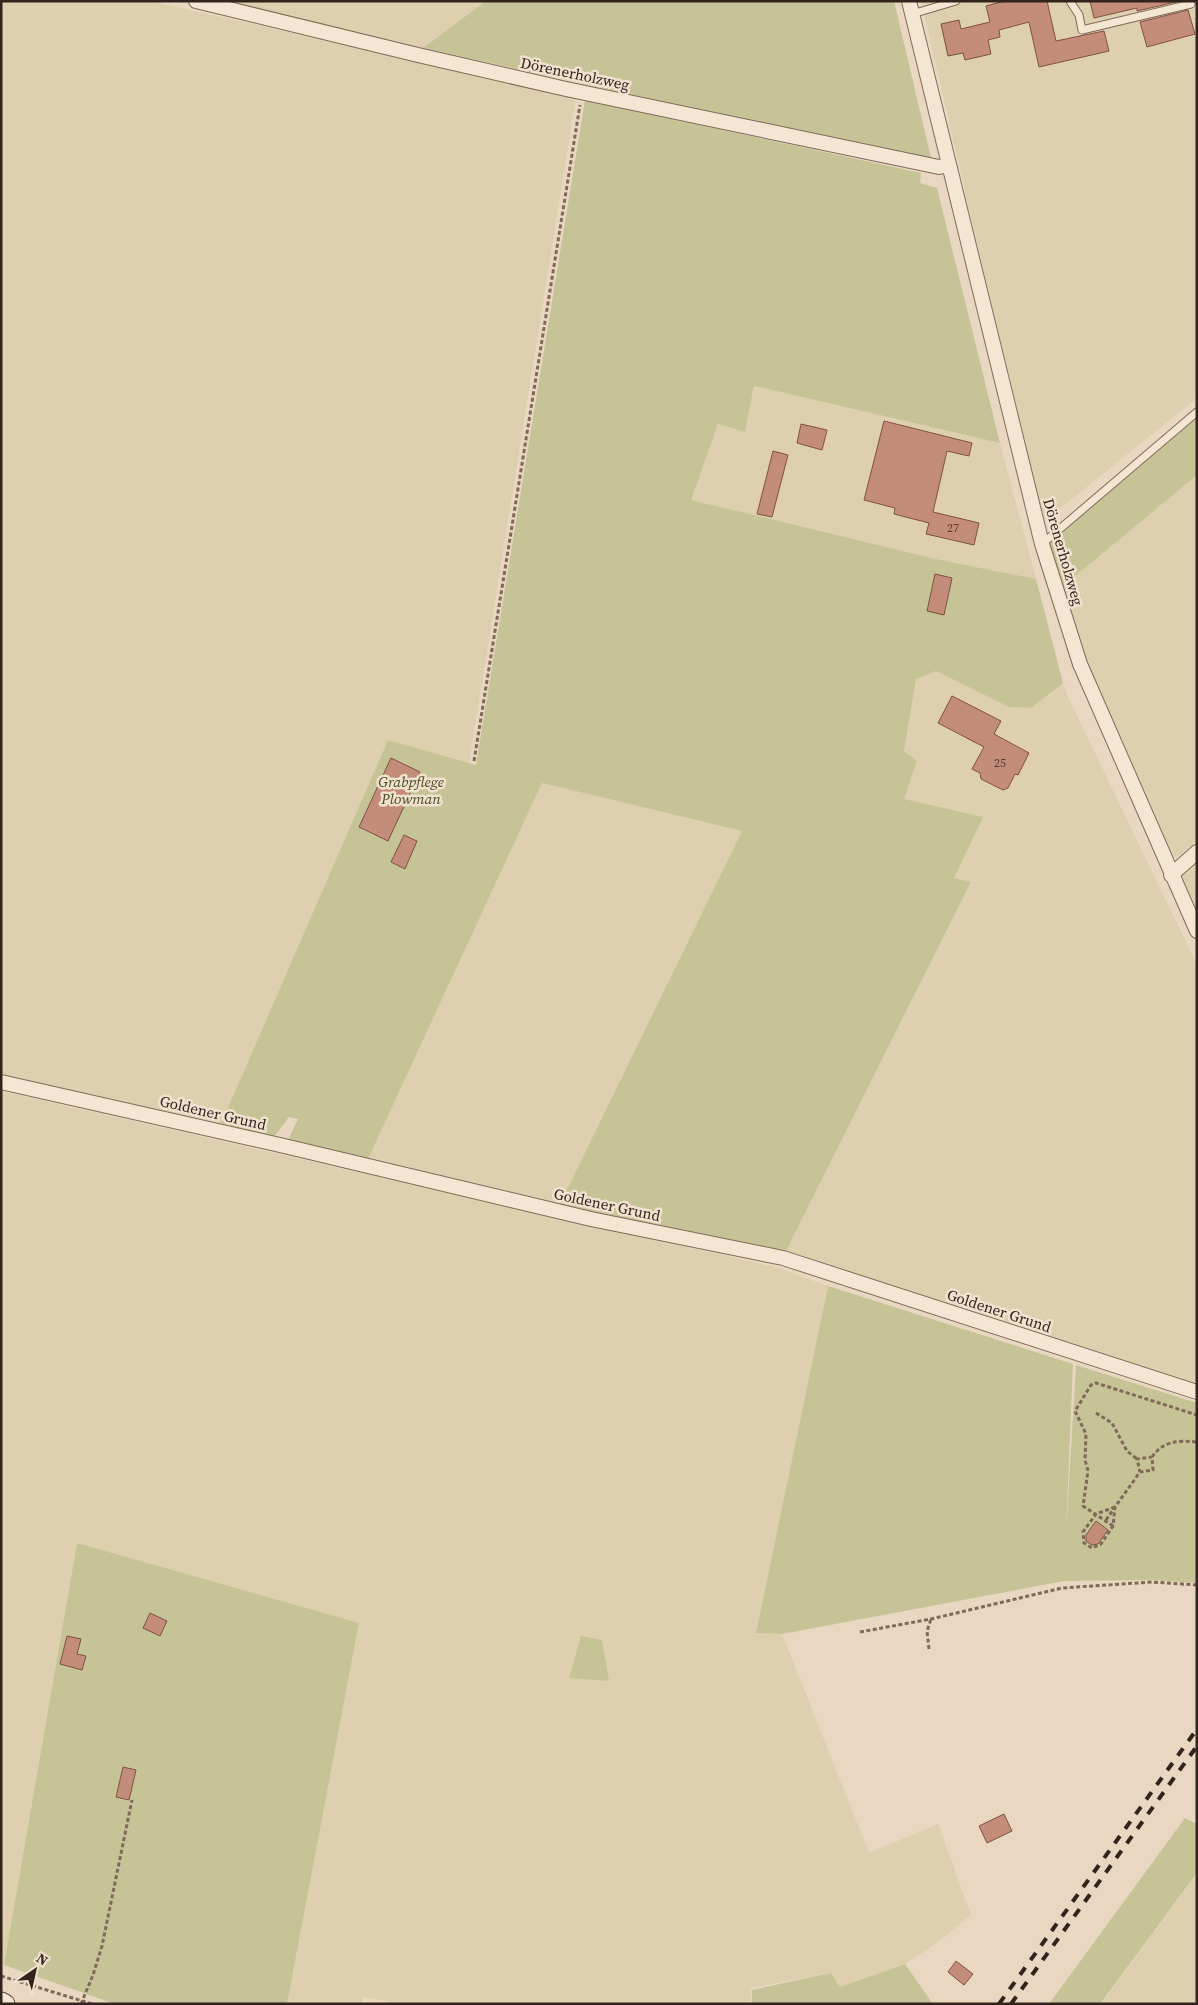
<svg xmlns="http://www.w3.org/2000/svg" width="1198" height="2005" font-family="'Source Serif 4',serif">
	<style>
		.farmland { fill: #decfaf }
		.green { fill: #c6c496 }
		.building { fill: #c48d7a; stroke: #7e5142 }
		.lines { fill: none; stroke-linecap: round; stroke-linejoin: round }
		.service-casing { stroke: #81695a; stroke-width: 9 }
		.minor-casing { stroke: #81695a; stroke-width: 16 }
		.secondary-casing { stroke: #624a3d; stroke-width: 21 }
		.path { stroke: #81695a; stroke-width: 3; stroke-dasharray: 4 2.5; stroke-linecap: butt }
		.service { stroke: #f5e6d3; stroke-width: 7 }
		.minor { stroke: #f5e6d3; stroke-width: 14 }
		.secondary { stroke: #f5e6d3; stroke-width: 19 }
		.rail { stroke: #32241d; stroke-width: 4; stroke-dasharray: 9 9; stroke-linecap: butt }
		.labels { text-anchor: middle; stroke-width: 5; stroke-linejoin: round; paint-order: stroke }
		.number-label { font-size: 12px; fill: #563e34 }
		.street-label { font-size: 15px; fill: #32241d; stroke: #f1e2cf }
		.park-label { font-size: 15px; font-style: italic; fill: #494c25; stroke: #f1e2cf }
	</style>
	<rect width="100%" height="100%" fill="#e9d7c1"/>
	<!-- farmland -->
	<path class="farmland" d="M1,1H150L576,97L469,764L388,740L220,1126L1,1075Z
		M210,1H486L423,48Z
		M921,1H1197V398L1042,523Z
		M754,386L1000,443L1036,579L936,559L690,500L718,424L745,432Z
		M1197,475V841L1180,855L1171,858L1085,662L1061,588Z
		M936,671L1009,707L1031,708L1063,683L1067,695L1197,965V1388L1077,1346L785,1253L971,883L953,878L904,799L917,761L904,751L916,679Z
		M542,783L742,831L560,1204L368,1159Z
		M1197,860V914L1180,878L1187,868Z
		M1,1091L779,1268L828,1286L756,1633L782,1634L869,1853L938,1824L971,1915L934,1945L905,1964L840,1987L831,1973L751,1988V2004H387V2001L363,1997L362,2004H287L359,1624L77,1543L4,1965L1,1964Z
		M1197,1874V2004H1101Z"/>
	<!-- green -->
	<path class="green" d="M486,1H894L932,162L423,48Z
		M585,100L921,173L920,183L937,188L1000,443L754,386L745,432L718,424L691,500L936,559L1036,579L1063,683L1031,708L1009,707L936,671L916,679L904,751L917,761L904,799L983,817L954,878L971,882L785,1253L560,1204L742,831L542,783L368,1159L288,1140L298,1119L289,1117L273,1138L220,1126L388,740L476,765Z
		M1197,417V475L1061,588L1046,541Z
		M828,1286L1073,1364L1066,1533L1076,1365L1197,1403V1583L1151,1580L1064,1581L782,1634L756,1633Z
		M77,1543L359,1623L287,2004H115L4,1965Z
		M581,1636L602,1640L609,1681L569,1678Z
		M1185,1818L1197,1824V1873L1100,2004H1049Z
		M905,1964L933,2004H752V1990L831,1973L840,1987Z"/>
	<!-- building -->
	<path class="building" d="M1005,1H1047L1056,41L1104,31L1109,51L1039,67L1029,22L999,30L1000,37L988,40L991,54L965,60L963,53L948,56L941,24L959,20L961,29L990,22L986,6Z
		M1090,1H1180L1137,11V8L1094,18Z
		M1188,10L1195,34L1147,47L1140,22Z
		M884,421L972,443L969,456L947,451L933,512L979,523L974,545L926,534L929,523L894,514L895,508L864,500Z
		M801,424L827,430L822,450L797,443Z
		M773,451L788,455L772,517L757,514Z
		M935,574L952,578L944,615L927,611Z
		M952,696L1001,721L994,734L1029,753L1018,775L1015,774L1008,788L1003,790L981,779L980,773L972,769L984,747L938,723Z
		M391,758L420,772L388,841L359,827Z
		M404,835L417,841L405,869L391,862Z
		M1096,1521L1108,1530L1098,1544L1092,1545L1086,1541V1535Z
		M150,1613L167,1621L160,1636L143,1628Z
		M67,1636L81,1639L77,1654L86,1656L82,1670L60,1664Z
		M123,1767L136,1770L129,1800L116,1797Z
		M1004,1814L1012,1831L987,1843L979,1826Z
		M956,1961L973,1974L964,1985L948,1972Z"/>
	<g class="lines">
		<!-- service casing -->
		<g class="service-casing">
			<path id="service" d="M1070,1L1079,15L1082,30L1191,4
				M912,14L956,1
				M1042,544L1197,412"/>
		</g>
		<!-- minor casing -->
		<g class="minor-casing">
			<path id="minor" d="M196,1L418,55L566,89L939,167L949,165
				M909,1L1042,544L1080,664L1197,931
				M1171,875L1197,852
				M1,1082L280,1145L591,1219L783,1258L1197,1392"/>
		</g>
		<!-- secondary casing -->
		<g class="secondary-casing">
			<path id="secondary" d="M1,2002L5,2004"/>
		</g>
		<!-- path -->
		<path class="path" d="M474,761L580,105
			M1096,1413L1112,1423L1127,1451L1137,1459
			M1152,1457C1163,1441 1178,1440 1197,1442
			M1115,1507L1096,1514L1083,1532L1084,1543L1092,1548L1101,1544L1113,1526L1115,1507L1140,1472L1153,1470L1152,1457L1137,1459L1140,1472
			M1106,1520L1115,1507
			M1113,1526L1083,1506L1088,1471L1085,1460L1086,1434L1075,1411L1091,1385L1096,1383L1197,1415
			M860,1632L931,1619L1062,1588L1152,1582L1197,1585
			M929,1649L927,1631L931,1619
			M1,1976L92,2004
			M81,2004L93,1975L102,1946L132,1800"/>
		<!-- service -->
		<use href="#service" class="service"/>
		<!-- minor -->
		<use href="#minor" class="minor"/>
		<!-- secondary -->
		<use href="#secondary" class="secondary"/>
		<!-- rail -->
		<path class="rail" d="M999,2004L1197,1729
			M1011,2004L1197,1746"/>
	</g>
	<g class="labels">
		<!-- number labels -->
		<g class="number-label">
			<text x="953" y="532">27</text>
			<text x="1000" y="767">25</text>
		</g>
		<!-- street labels -->
		<g class="street-label">
			<text transform="translate(575 74) rotate(12)" y="5">Dörenerholzweg</text>
			<text transform="translate(1063 552) rotate(74)" y="5">Dörenerholzweg</text>
			<text transform="translate(213 1113) rotate(13)" y="5">Goldener Grund</text>
			<text transform="translate(607 1205) rotate(12)" y="5">Goldener Grund</text>
			<text transform="translate(999 1311) rotate(18)" y="5">Goldener Grund</text>
		</g>
		<!-- park labels -->
		<g class="park-label">
			<text x="411" y="787">Grabpflege<tspan x="411" dy="17">Plowman</tspan></text>
		</g>
	</g>
	<!-- border -->
	<rect width="1198" height="2005" fill="none" stroke="#32241d" stroke-width="5"/>
	<!-- north arrow -->
	<g transform="translate(35 1970) rotate(34)" stroke="#f1e2cf" stroke-width="4" paint-order="stroke">
	<path d="M0-4L9 19L0 12L-9 19Z" fill="#32241d"/>
	<text y="-8" font-size="14" font-weight="bold" text-anchor="middle" fill="#32241d">N</text>
	</g>
</svg>
